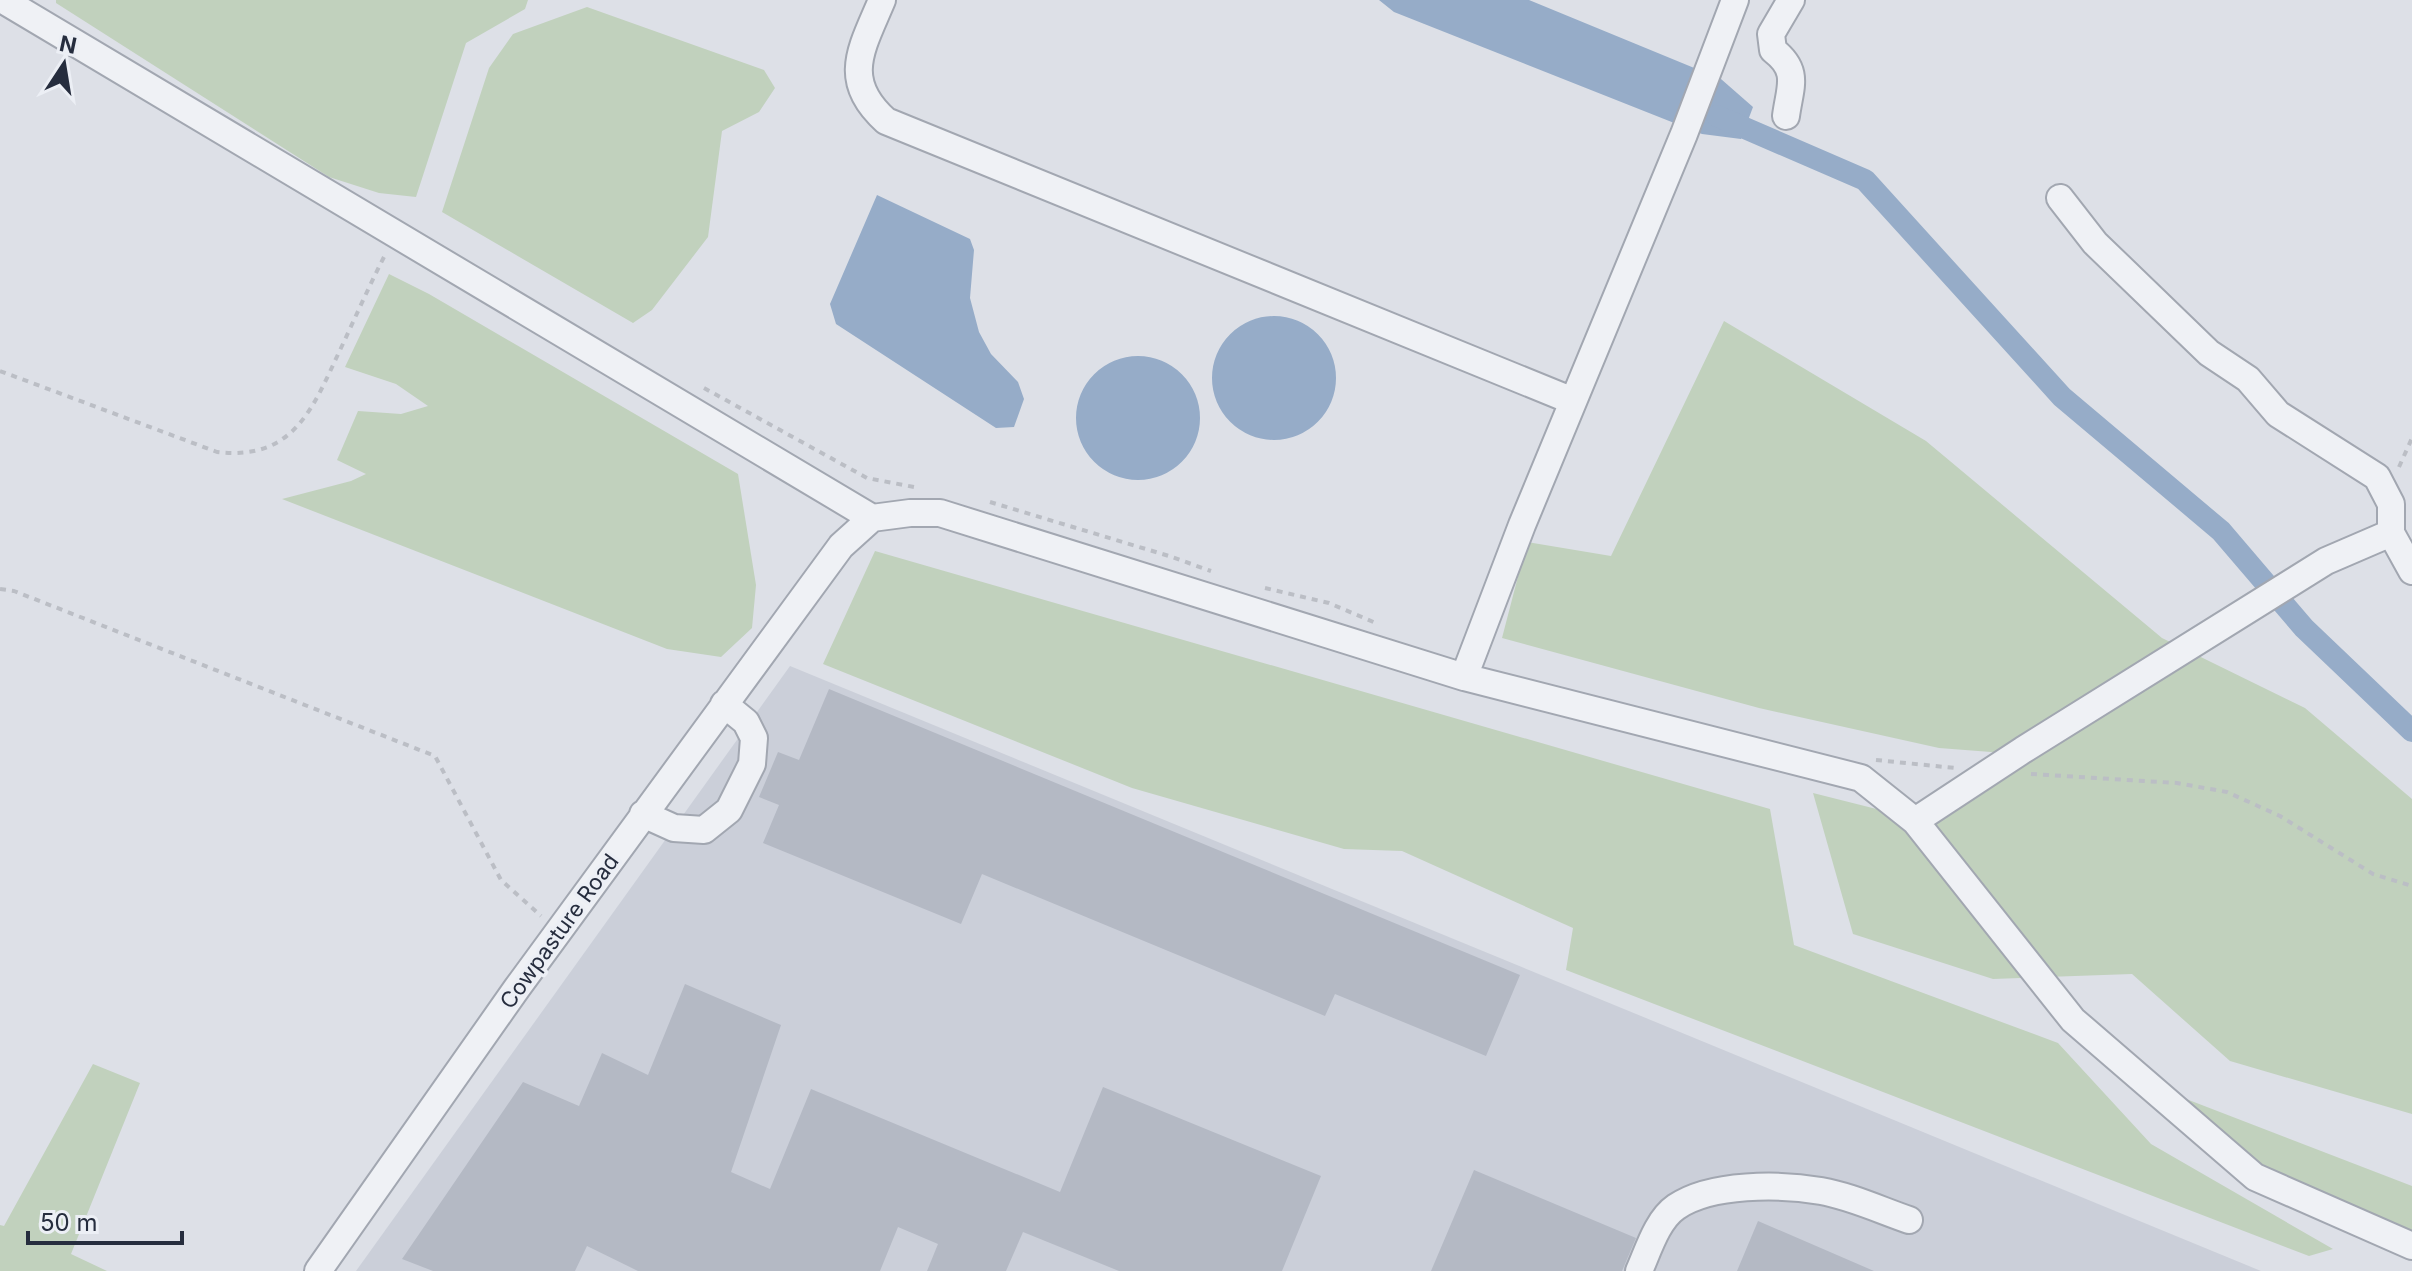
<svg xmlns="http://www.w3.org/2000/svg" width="2412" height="1271" font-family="Inter,sans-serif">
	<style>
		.built { fill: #cbcfd9 }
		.green { fill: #c1d1bd }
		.water { fill: #96acc8 }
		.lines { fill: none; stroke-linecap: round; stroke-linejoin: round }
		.canal { stroke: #96acc8; stroke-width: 22 }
		.building { fill: #b4b9c4 }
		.minor-casing { stroke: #a2a7b1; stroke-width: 30 }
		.path { stroke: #bbbec5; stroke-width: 4; stroke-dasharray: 6 6; stroke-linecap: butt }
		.minor { stroke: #eff1f5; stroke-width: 26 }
		.labels { text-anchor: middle; stroke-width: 7; stroke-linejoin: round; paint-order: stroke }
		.street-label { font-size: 22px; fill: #262d3e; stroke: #eceff5 }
	</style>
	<rect width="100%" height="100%" fill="#dde0e7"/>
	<!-- built -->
	<path class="built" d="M790,666L2261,1271H356Z"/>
	<!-- green -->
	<path class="green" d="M56,0H528L525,9L466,43L416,197L379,193L329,177L56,3Z
		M587,7L764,70L775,88L759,112L722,131L708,237L652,310L633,323L442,212L489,68L513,34Z
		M389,274L429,294L738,474L756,585L752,628L721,657L667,649L282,499L351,481L366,474L337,460L358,411L401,414L428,406L396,384L345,367Z
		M1724,321L1926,441L2162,638L2305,708L2412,799V1114L2230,1061L2132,974L1993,979L1853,934L1813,793L1932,823L2030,755L1939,748L1759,708L1502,638L1527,542L1611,556Z
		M875,551L1770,809L1794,945L2058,1043L2151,1144L2333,1249L2309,1256L1566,970L1573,928L1402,851L1344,849L1132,788L823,664Z
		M93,1064L140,1083L71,1254L107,1271H0V1225L4,1226Z
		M2181,1097L2412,1186V1230L2265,1170Z"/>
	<!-- water -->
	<path class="water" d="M1379,0H1529L1721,79L1753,107L1741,139L1702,134L1394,12Z
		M877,195L970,239L974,250L970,298L979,332L991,354L1018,382L1024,399L1014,427L996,428L836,324L830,304Z
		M1212 378a62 62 0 1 1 124 0a62 62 0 1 1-124 0Z
		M1076 418a62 62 0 1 1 124 0a62 62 0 1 1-124 0Z"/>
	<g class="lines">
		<!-- canal -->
		<path class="canal" d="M1717,116L1865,180L2062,397L2221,531L2304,628L2412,731"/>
	</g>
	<!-- building -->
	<path class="building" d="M829,689L1520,975L1486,1056L1335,994L1325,1016L982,874L961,924L763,843L779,805L759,797L778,752L799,760Z
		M685,984L781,1025L731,1172L770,1189L811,1089L1060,1192L1103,1087L1321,1176L1282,1271H1119L1023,1232L1006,1271H927L938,1244L898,1227L880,1271H638L587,1246L575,1271H433L402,1259L523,1082L579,1106L602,1053L648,1075Z
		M1474,1170L1636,1238L1622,1271H1431Z
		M1758,1221L1874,1271H1737Z"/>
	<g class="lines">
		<!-- minor casing -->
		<g class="minor-casing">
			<path id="minor" d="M3,0L872,518
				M882,0C862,48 840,80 886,121L1573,401
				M1786,116C1790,86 1800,71 1773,50L1771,34L1791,0
				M2060,198L2095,243L2209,353L2248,379L2278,414L2377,477L2391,504V533L2412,571
				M1464,677L1522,525L1684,134L1735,0
				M643,814L674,828L704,830L729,810L752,764L754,738L746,722L724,704
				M1915,821L2023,750L2326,561L2391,533
				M318,1271L517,988L841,546L872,518L910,513H940L1464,677L1861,778L1915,821L2073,1020L2255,1177L2412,1246
				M1639,1271C1648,1251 1657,1220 1676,1207C1711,1183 1780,1184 1821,1191C1850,1196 1880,1210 1909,1220"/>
		</g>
		<!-- path -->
		<path class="path" d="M0,371L217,452C295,461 313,407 341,348C356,316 370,284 386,253
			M704,388L867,478L919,488
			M2399,467L2412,438
			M990,502L1169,556L1211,571
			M1265,588L1329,603L1378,624
			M0,589L14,591L435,756L501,880L541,916
			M1876,760L1955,768
			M2031,774L2177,783L2227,792L2280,816L2373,874L2412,886"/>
		<!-- minor -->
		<use href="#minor" class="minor"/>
	</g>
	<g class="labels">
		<!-- street labels -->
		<g class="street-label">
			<text transform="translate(559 931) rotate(-54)" y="8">Cowpasture Road</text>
		</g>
	</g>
	<!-- north arrow -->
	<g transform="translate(64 64) rotate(12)" stroke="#eceff5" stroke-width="6" paint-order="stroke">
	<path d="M0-6L14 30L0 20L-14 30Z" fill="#262d3e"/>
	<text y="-12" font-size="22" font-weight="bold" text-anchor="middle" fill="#262d3e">N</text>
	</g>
	<!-- scale -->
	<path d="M28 1231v12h154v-12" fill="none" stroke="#262d3e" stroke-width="4"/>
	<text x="40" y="1231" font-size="24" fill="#262d3e" stroke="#eceff5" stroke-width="6" paint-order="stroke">50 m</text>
</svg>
